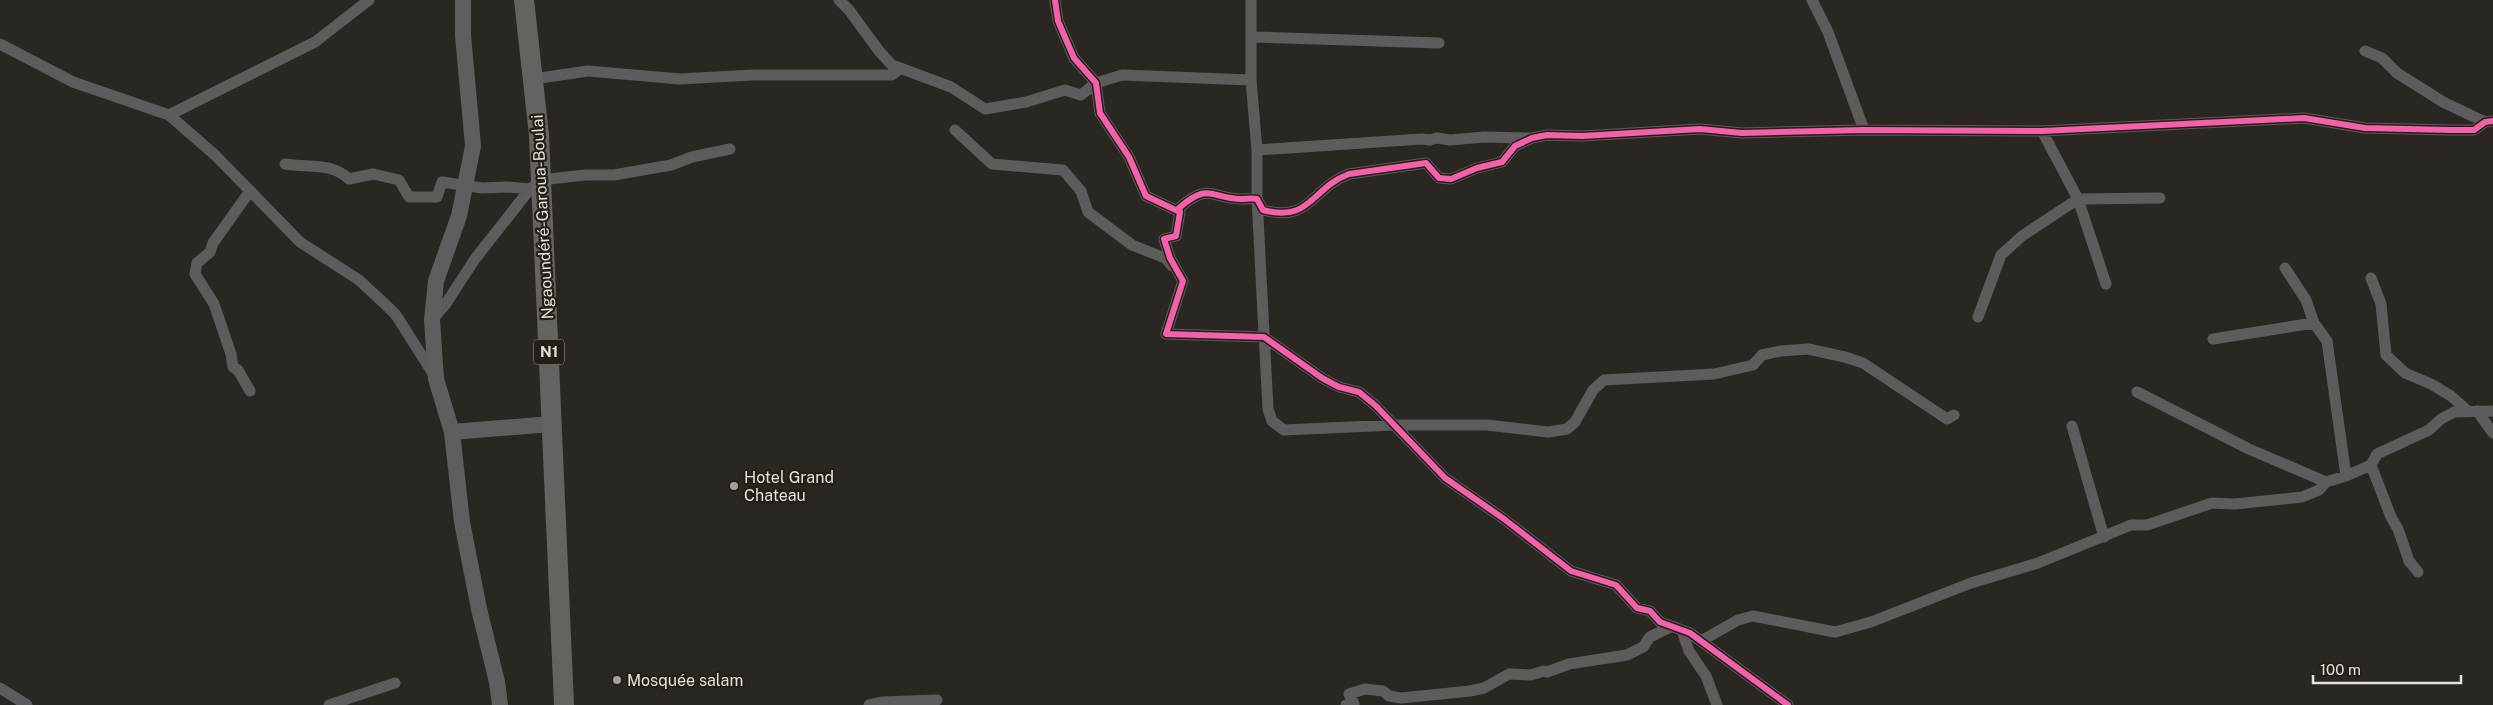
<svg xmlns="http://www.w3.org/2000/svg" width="2493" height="705" font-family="'Public Sans',sans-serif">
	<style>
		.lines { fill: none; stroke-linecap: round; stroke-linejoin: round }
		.street { stroke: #5e5c5b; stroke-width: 11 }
		.secondary { stroke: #605e5d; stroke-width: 16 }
		.highway { stroke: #66625f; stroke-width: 20 }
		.cycleway-casing { stroke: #231e17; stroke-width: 9 }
		.cycleway { stroke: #f560ab; stroke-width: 6 }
		.poi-dot { fill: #a4a09b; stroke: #231e17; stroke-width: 2 }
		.labels { text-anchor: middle; stroke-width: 4.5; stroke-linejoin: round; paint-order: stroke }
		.shield { fill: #231e17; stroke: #aba6a1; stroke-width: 1 }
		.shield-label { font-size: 15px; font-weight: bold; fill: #e5e1dc }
		.street-label { font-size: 16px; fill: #e5e1dc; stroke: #231e17 }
		.poi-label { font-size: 16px; fill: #e5e1dc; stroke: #231e17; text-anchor: start }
	</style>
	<rect width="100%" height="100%" fill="#2a2723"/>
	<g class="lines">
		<!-- street -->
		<path class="street" d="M839,0L849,10L879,51L892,65L951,87L985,109L1026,102L1065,90L1081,95L1096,83L1122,75L1251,80V0
			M1055,0L1058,21L1074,58L1096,83L1100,113L1129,157L1146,196L1180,212L1176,236L1164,239L1170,258L1183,281L1166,334L1264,337L1322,378L1339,387L1359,392L1376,406L1445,478L1504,519L1571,571L1616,585L1637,608L1650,611L1660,622L1690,633L1788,705
			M1812,0L1828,32L1864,130
			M1253,37L1439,43
			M0,44L73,82L169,115L215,155L300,242L359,280L387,306L396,315L434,375
			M2365,51L2382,58L2397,73L2443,102L2485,122
			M533,79L588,71L680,79L752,75H892L901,68
			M1251,80L1257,150V199L1268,409L1272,421L1284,430L1394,425H1487L1548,432L1567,429L1575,422L1593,390L1604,380L1714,374L1753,365L1762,355L1781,351L1808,349L1845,357L1863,363L1947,419L1954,415
			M169,115L315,42L369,0
			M955,130L992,164L1063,170L1081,191L1088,212L1132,245L1165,258L1172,266
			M2042,131L2078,199L2106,284
			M1257,150L1422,139L1430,140L1437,138L1450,140L1484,137L1529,138
			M285,164C308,168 331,162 349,179L373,174L399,180L409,197H437L442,182L482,188L507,187L530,189L541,180L585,175H614L671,165L692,157L730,149
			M1180,212L1179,208C1209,182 1210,198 1241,199C1247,199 1252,198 1257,199L1263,210C1311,223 1311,188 1349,174L1426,163L1439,178L1451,179L1477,168L1502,162L1515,146L1532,138L1547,135L1582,136L1700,129L1742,133L1864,130L2042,131L2304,118L2365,128L2450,130H2474L2485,122L2493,121
			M2285,268L2306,300L2314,323
			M2371,278L2381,304L2386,355L2405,373L2431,384L2451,396L2468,411
			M1978,317L2001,255L2022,236L2078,199L2160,198
			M432,320L445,305L475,259L530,189
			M2213,339L2314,323L2327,341L2346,476
			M250,391L238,370L233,367L231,354L214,304L195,274L197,263L210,252L213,243L250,191
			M2137,392L2249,449L2326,482
			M2477,411L2493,433
			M2072,426L2104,537
			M2371,465L2391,517L2398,529L2409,561L2418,572
			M1682,631L1689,651L1706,676L1717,705
			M1701,641L1738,620L1753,616L1835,632L1871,622L1971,583L2038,563L2131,525H2147L2212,503L2235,504L2302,497L2319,490L2326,482L2346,476L2371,465L2377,454L2429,430L2441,419L2454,412L2493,411
			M0,688L27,705
			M329,705L395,683
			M869,705L883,702L937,700
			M1346,705L1354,704L1349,694L1365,689L1383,691L1389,696L1401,698L1470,691L1484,688L1509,674L1531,675L1544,671L1547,672L1569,664L1627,655L1643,647L1650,637L1670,627"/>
		<!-- secondary -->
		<path class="secondary" d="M463,0V35L473,146L459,216L436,281L432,320L436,379L452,432L462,522L479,609L497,682L500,705
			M452,432L551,424"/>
		<!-- highway -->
		<path class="highway" d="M524,0L539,135L564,705"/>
		<!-- cycleway casing -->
		<g class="cycleway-casing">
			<path id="cycleway" d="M1055,0L1058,21L1074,58L1096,83L1100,113L1129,157L1146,196L1180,212L1176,236L1164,239L1170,258L1183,281L1166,334L1264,337L1322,378L1339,387L1359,392L1376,406L1445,478L1504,519L1571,571L1616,585L1637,608L1650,611L1660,622L1690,633L1788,705
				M1180,212L1179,208C1209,182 1210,198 1241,199C1247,199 1252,198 1257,199L1263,210C1311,223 1311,188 1349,174L1426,163L1439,178L1451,179L1477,168L1502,162L1515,146L1532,138L1547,135L1582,136L1700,129L1742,133L1864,130L2042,131L2304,118L2365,128L2450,130H2474L2485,122L2493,121"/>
		</g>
		<!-- cycleway -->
		<use href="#cycleway" class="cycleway"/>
	</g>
	<!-- markers -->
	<g class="poi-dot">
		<circle cx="734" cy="486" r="5"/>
		<circle cx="617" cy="680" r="5"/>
	</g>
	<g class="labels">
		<!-- shield labels -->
		<rect class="shield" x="534" y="339.5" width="30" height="25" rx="4"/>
		<g class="shield-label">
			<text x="549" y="357">N1</text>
		</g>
		<!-- street labels -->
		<g class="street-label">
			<text transform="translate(542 217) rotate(-93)" y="6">Ngaoundéré-Garoua-Boulai</text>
		</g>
		<!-- poi labels -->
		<g class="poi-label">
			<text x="744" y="483">Hotel Grand<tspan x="744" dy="18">Chateau</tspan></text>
			<text x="627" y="686">Mosquée salam</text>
		</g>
	</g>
	<!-- scale -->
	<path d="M2313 675v8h148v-8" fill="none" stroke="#e5e1dc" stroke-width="2.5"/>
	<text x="2320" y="675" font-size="15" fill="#e5e1dc" stroke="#231e17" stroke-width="4" paint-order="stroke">100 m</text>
</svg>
